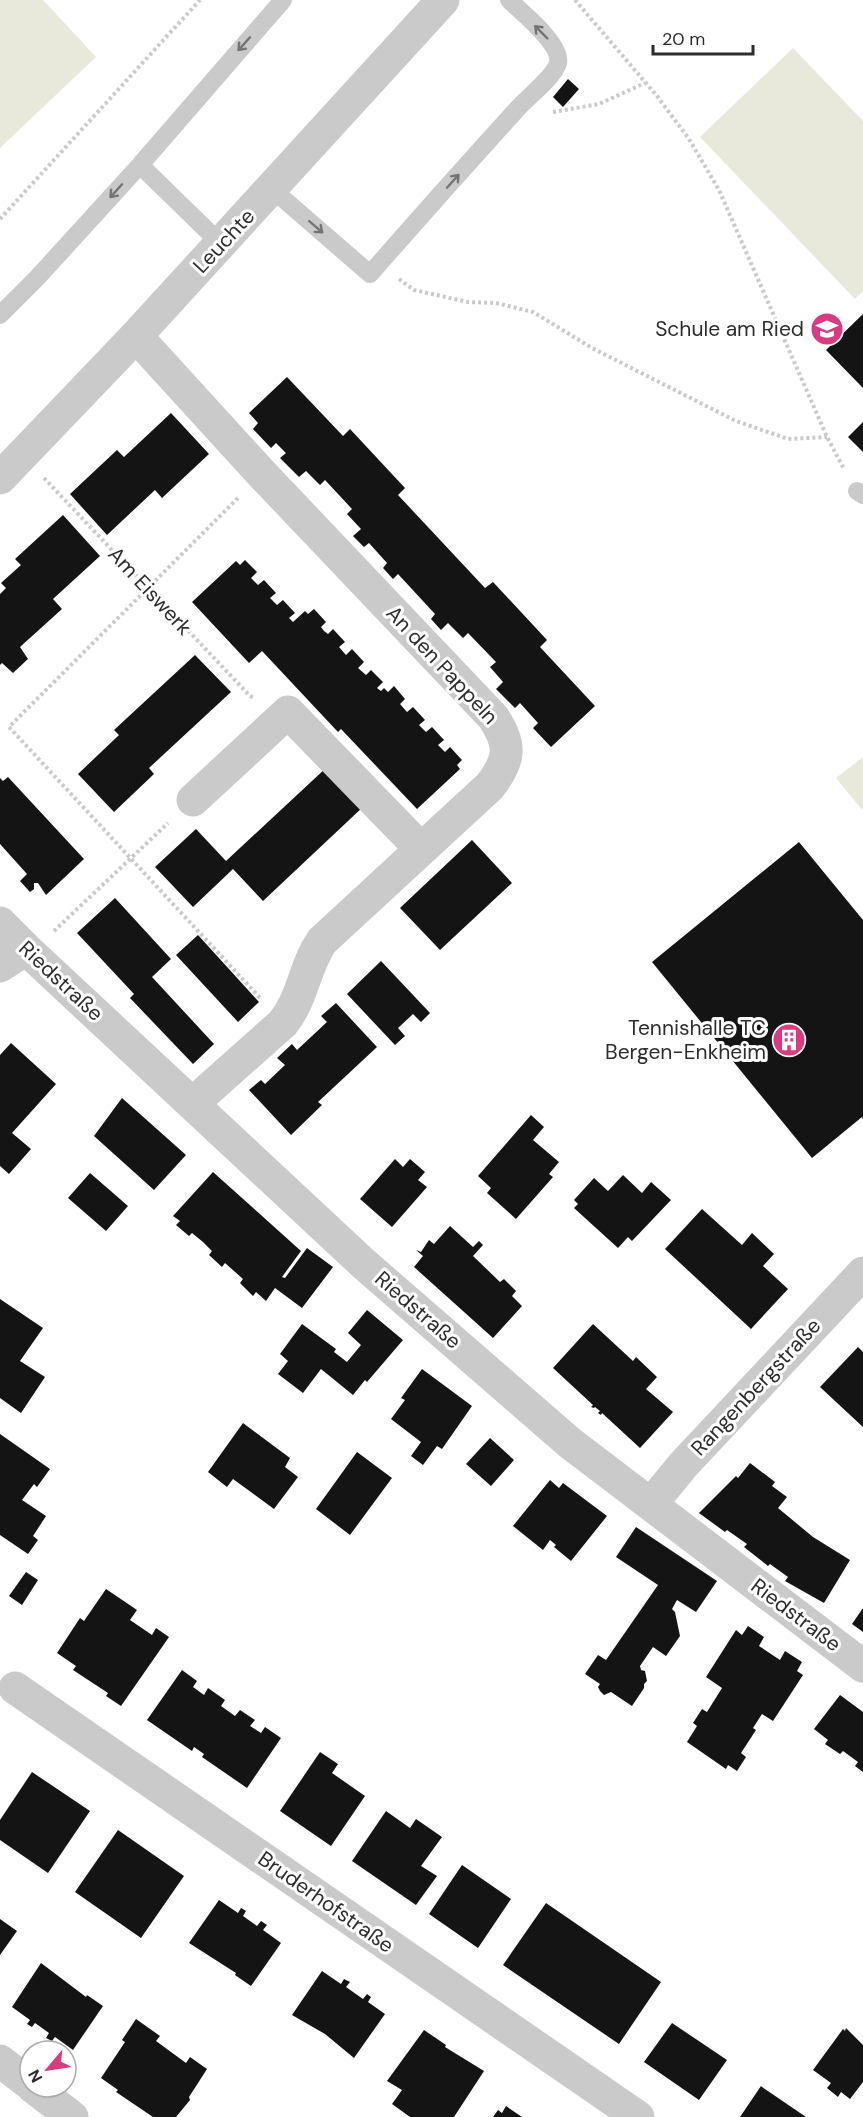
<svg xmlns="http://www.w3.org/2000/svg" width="863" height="2117" font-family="'DM Sans',sans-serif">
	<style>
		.green { fill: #e8e9db }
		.building { fill: #141414 }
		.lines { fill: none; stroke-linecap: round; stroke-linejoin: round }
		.path { stroke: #cacaca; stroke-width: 4; stroke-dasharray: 3 3; stroke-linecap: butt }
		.service { stroke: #cacaca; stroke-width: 18 }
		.minor { stroke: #cacaca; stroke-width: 33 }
		.tertiary { stroke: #cacaca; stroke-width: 33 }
		.oneway { stroke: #747474 }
		.labels { text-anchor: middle; stroke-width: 6; stroke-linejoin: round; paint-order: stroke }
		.street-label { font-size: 21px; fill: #2d2d2d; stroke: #fff }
		.poi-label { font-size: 21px; fill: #2d2d2d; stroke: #fff; text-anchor: end }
	</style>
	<rect width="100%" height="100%" fill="#fff"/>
	<!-- green -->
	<path class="green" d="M0,0H43L96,57L0,148Z
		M793,48L863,121V291L855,299L700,137Z
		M863,757V811L836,778Z"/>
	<!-- building -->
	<path class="building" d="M568,79L579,89L563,107L553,97Z
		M863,314V388L826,350Z
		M287,377L343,436L350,429L405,488L398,495L485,588L493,582L547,640L540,647L595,706L551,747L533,728L538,723L520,703L515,708L496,689L503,682L490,667L496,662L468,633L463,638L448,623L441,630L431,619L435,614L398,574L393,579L383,568L387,563L369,543L364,547L353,536L361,529L347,514L352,509L339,495L325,480L320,485L306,471L299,477L280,458L286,453L276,443L271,448L253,429L258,423L249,413Z
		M171,413L209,454L162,498L155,490L107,535L70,494L117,450L124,457Z
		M863,422V452L848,437Z
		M63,515L100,556L53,599L62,609L20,647L28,659L13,673L2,663L0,665V594L6,588L1,583L21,565L15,559Z
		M245,560L257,572L251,578L258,585L264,580L276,593L270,598L277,605L283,600L295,613L289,618L293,622L305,611L308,614L314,609L326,622L321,627L324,631L328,634L333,629L345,642L339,647L346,655L352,649L364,662L358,668L366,675L371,670L383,682L377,688L381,691L384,688L388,692L394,686L405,699L400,704L407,712L413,707L425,720L419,725L426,732L432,727L444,740L438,745L445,752L450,747L462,760L457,765L460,769L417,809L341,729L338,732L262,651L249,663L192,602L236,561L240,565Z
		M195,655L231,692L149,768L154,774L114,812L78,774L119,735L114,730Z
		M327,767L364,806L263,901L233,869L193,907L155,867L196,829L226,861Z
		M8,777L84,859L46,895L38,883H34V889L30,892L20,881L27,874L0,844V778L3,781Z
		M472,840L512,883L440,950L400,908Z
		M799,842L863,920V1119L862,1117L812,1158L652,962Z
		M115,898L171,959L152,977L214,1044L193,1064L130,998L134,994L77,933Z
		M198,935L259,1002L238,1022L176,955Z
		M381,961L430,1013L421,1022L413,1014L398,1028L405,1036L395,1045L347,994Z
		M336,1003L377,1047L318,1102L322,1105L291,1135L249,1090L261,1080L265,1084L285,1065L277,1058L292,1044L297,1050L327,1022L321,1016Z
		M11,1043L56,1084L12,1133L31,1149L9,1174L0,1166V1055Z
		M122,1098L186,1155L154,1190L94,1136Z
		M531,1115L544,1127L533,1140L559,1162L549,1174L553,1177L516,1219L487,1193L491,1188L478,1176Z
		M395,1159L403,1167L410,1159L425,1172L418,1180L427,1187L392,1227L360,1199Z
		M213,1172L301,1251L282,1277L285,1278L307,1248L333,1267L302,1308L275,1288L266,1301L256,1292L253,1296L240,1283L243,1279L225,1263L222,1267L209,1255L212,1251L203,1242L192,1233L189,1236L176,1225L180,1221L173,1216Z
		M90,1173L128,1206L106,1231L68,1198Z
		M623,1175L642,1193L651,1182L671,1200L632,1241L628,1237L618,1248L574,1208L578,1204L574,1200L594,1178L608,1191Z
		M702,1209L742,1245L752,1233L774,1254L763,1266L788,1289L751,1329L665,1249Z
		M450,1226L473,1247L479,1241L483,1245L473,1256L500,1282L504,1279L516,1291L512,1296L522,1306L493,1338L414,1267L423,1256L416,1250L421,1252L429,1240L434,1244Z
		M0,1299L43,1328L20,1361L45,1377L21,1413L0,1398Z
		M367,1310L403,1340L367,1382L365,1380L353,1395L321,1369L303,1393L278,1374L288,1361L280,1354L302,1324L336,1349L334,1352L347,1362L361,1345L348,1333Z
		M593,1324L633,1361L636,1357L657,1377L646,1389L673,1412L640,1448L602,1413L601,1415L598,1413L600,1411L595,1407L594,1408L591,1407L593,1405L553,1368Z
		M858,1347L863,1352V1427L820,1387Z
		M422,1369L472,1406L442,1449L437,1446L423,1465L411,1456L421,1442L391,1419L405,1400L401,1398Z
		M243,1423L290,1458L285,1467L298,1477L274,1509L233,1479L227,1487L208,1472Z
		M0,1434L50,1469L37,1487L34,1484L22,1500L46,1516L33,1536L38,1540L28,1554L0,1535Z
		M490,1438L514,1460L491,1486L466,1464Z
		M357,1452L392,1478L350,1535L316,1509Z
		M750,1463L775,1482L772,1486L787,1497L778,1508L813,1537L850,1560L824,1603L785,1581L788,1577L770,1564L768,1566L744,1547L747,1544L727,1530L725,1532L699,1513L736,1476L738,1478Z
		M550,1480L559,1488L563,1483L607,1516L571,1561L554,1547L556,1545L550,1540L543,1550L513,1526Z
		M636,1527L717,1581L696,1612L677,1600L672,1609L675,1612L680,1636L666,1656L653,1647L640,1666L641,1670L645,1671L647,1681L644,1684V1688L632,1706L611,1692L604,1695L600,1691L598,1687L600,1684L585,1674L598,1655L606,1660L658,1585L616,1557Z
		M26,1572L38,1580L22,1605L9,1596Z
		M106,1589L137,1610L130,1620L152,1635L156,1628L169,1637L121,1706L106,1696L108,1693L73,1670L76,1666L57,1653L80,1618L84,1621Z
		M863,1608V1632L852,1624Z
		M748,1626L764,1637L759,1646L780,1660L785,1651L802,1662L797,1671L803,1675L773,1721L762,1714L753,1728L756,1730L741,1753L746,1757L737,1771L728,1765L726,1769L687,1742L697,1726L693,1723L702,1709L707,1712L722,1688L706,1677L736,1630L742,1635Z
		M182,1670L197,1681L193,1687L204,1695L208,1688L225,1700L221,1706L235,1716L240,1710L255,1720L250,1726L261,1733L265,1727L281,1738L247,1788L202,1757L204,1754L194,1747L192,1751L147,1720Z
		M840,1695L863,1712V1772L855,1766L858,1762L843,1751L840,1754L825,1744L828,1740L814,1729Z
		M320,1752L338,1764L332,1773L365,1796L331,1846L280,1811Z
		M32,1772L90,1811L48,1873L0,1840V1820Z
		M386,1811L410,1828L416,1819L442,1837L421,1866L437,1876L416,1905L352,1861Z
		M118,1830L184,1876L141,1938L75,1892Z
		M462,1865L511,1899L478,1948L429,1914Z
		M219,1900L238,1913L241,1908L246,1911L243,1916L257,1926L261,1921L267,1925L263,1930L281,1943L251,1986L235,1975L236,1973L189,1943Z
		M546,1903L661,1982L619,2044L503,1965Z
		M0,1919L17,1931L0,1955Z
		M41,1963L86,1997L87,1995L103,2006L73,2050L55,2037L52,2041L46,2038L49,2033L35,2023L32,2027L27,2024L30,2020L12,2007Z
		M322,1971L341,1984L344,1979L350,1982L346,1987L363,1999L367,1994L371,1997L368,2002L385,2014L354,2058L325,2034L292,2015Z
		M136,2019L160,2036L156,2041L186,2063L190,2057L207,2069L189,2097L190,2100L176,2117H153L116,2092L118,2090L101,2078L125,2042L122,2040Z
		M672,2023L727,2060L699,2100L644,2062Z
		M846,2028L863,2045V2082L850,2099L841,2092L838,2097L827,2088L831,2083L813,2070L843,2029L845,2031Z
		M424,2030L446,2045L445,2047L484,2071L454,2117H410L392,2104L402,2090L387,2081Z
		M761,2086L762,2087L806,2117H740Z
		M506,2106L522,2117H493L498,2110L502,2113Z"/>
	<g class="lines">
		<!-- path -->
		<path class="path" d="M575,0L657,96L689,139L719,190L827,437L844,469
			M553,112L599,104L645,83
			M0,219L200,0
			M399,279L414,290L468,302L496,303L533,312L592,348L736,421L788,439L827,437
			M44,478L250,696L254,698
			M238,498L9,727L261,999
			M54,931L168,823"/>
		<!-- service -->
		<path class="service" d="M140,165L221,244
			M272,189L370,274C419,218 469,162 519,107C529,96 554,77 558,63C562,44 521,12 509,0
			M0,315L37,278L140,165L283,0
			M857,491L863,495"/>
		<!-- minor -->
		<path class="minor" d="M136,336L262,474L493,717C512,745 510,760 490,786L322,941C304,967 304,996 283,1023L192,1104
			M193,800L288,712L421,849
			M0,923L26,949L364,1264L570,1443L863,1666
			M0,966L26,949
			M651,1504L684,1464L863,1273
			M15,1688L638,2117
			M0,2061L30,2084
			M33,2087L72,2117"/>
		<!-- tertiary -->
		<path class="tertiary" d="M0,478L136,336L443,0"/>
	</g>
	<!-- one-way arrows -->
	<defs><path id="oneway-shaft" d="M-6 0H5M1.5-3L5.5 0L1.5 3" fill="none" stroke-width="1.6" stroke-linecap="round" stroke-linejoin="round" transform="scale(1.5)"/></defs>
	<g class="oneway">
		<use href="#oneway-shaft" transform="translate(541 32) rotate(-135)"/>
		<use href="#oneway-shaft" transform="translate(244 44) rotate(132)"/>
		<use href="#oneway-shaft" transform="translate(453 181) rotate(-48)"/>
		<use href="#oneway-shaft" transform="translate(116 191) rotate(132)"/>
		<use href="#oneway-shaft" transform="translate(316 227) rotate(41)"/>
	</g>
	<!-- icons -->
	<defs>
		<g id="school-disc" transform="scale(1.725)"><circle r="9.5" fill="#d83b7f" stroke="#fff"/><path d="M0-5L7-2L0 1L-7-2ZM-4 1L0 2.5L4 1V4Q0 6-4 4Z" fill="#fff"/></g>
		<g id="building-disc" transform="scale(1.725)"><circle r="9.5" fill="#d83b7f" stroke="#fff"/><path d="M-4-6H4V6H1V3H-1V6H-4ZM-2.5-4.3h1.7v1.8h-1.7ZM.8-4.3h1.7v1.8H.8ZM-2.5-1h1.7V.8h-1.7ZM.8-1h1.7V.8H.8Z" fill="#fff"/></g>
	</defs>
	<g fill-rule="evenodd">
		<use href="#school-disc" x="827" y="329"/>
		<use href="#building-disc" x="789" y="1040"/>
	</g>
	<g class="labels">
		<!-- street labels -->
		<g class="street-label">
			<text transform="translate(224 241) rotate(-47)" y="7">Leuchte</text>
			<text transform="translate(150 591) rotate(47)" y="7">Am Eiswerk</text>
			<text transform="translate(442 665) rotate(47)" y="7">An den Pappeln</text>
			<text transform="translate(61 981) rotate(43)" y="7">Riedstraße</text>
			<text transform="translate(418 1310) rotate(41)" y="7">Riedstraße</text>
			<text transform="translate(756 1387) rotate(-47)" y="7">Rangenbergstraße</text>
			<text transform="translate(796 1615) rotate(37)" y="7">Riedstraße</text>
			<text transform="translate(326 1902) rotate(35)" y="7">Bruderhofstraße</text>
		</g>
		<!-- poi labels -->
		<g class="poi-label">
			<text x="804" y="336">Schule am Ried</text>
			<text x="766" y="1035">Tennishalle TC<tspan x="766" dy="24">Bergen-Enkheim</tspan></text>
		</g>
	</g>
	<!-- north arrow -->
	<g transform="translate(48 2069) rotate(241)"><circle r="28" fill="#ffffff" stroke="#ababab" stroke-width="1.5"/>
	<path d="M0-4.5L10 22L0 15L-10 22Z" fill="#d83b7f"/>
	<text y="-9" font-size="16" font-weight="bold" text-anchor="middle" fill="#2d2d2d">N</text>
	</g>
	<!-- scale -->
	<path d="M653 45v9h100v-9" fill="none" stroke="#2d2d2d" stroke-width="3"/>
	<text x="662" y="45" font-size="18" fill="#2d2d2d" stroke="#ffffff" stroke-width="4.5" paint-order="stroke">20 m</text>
</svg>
